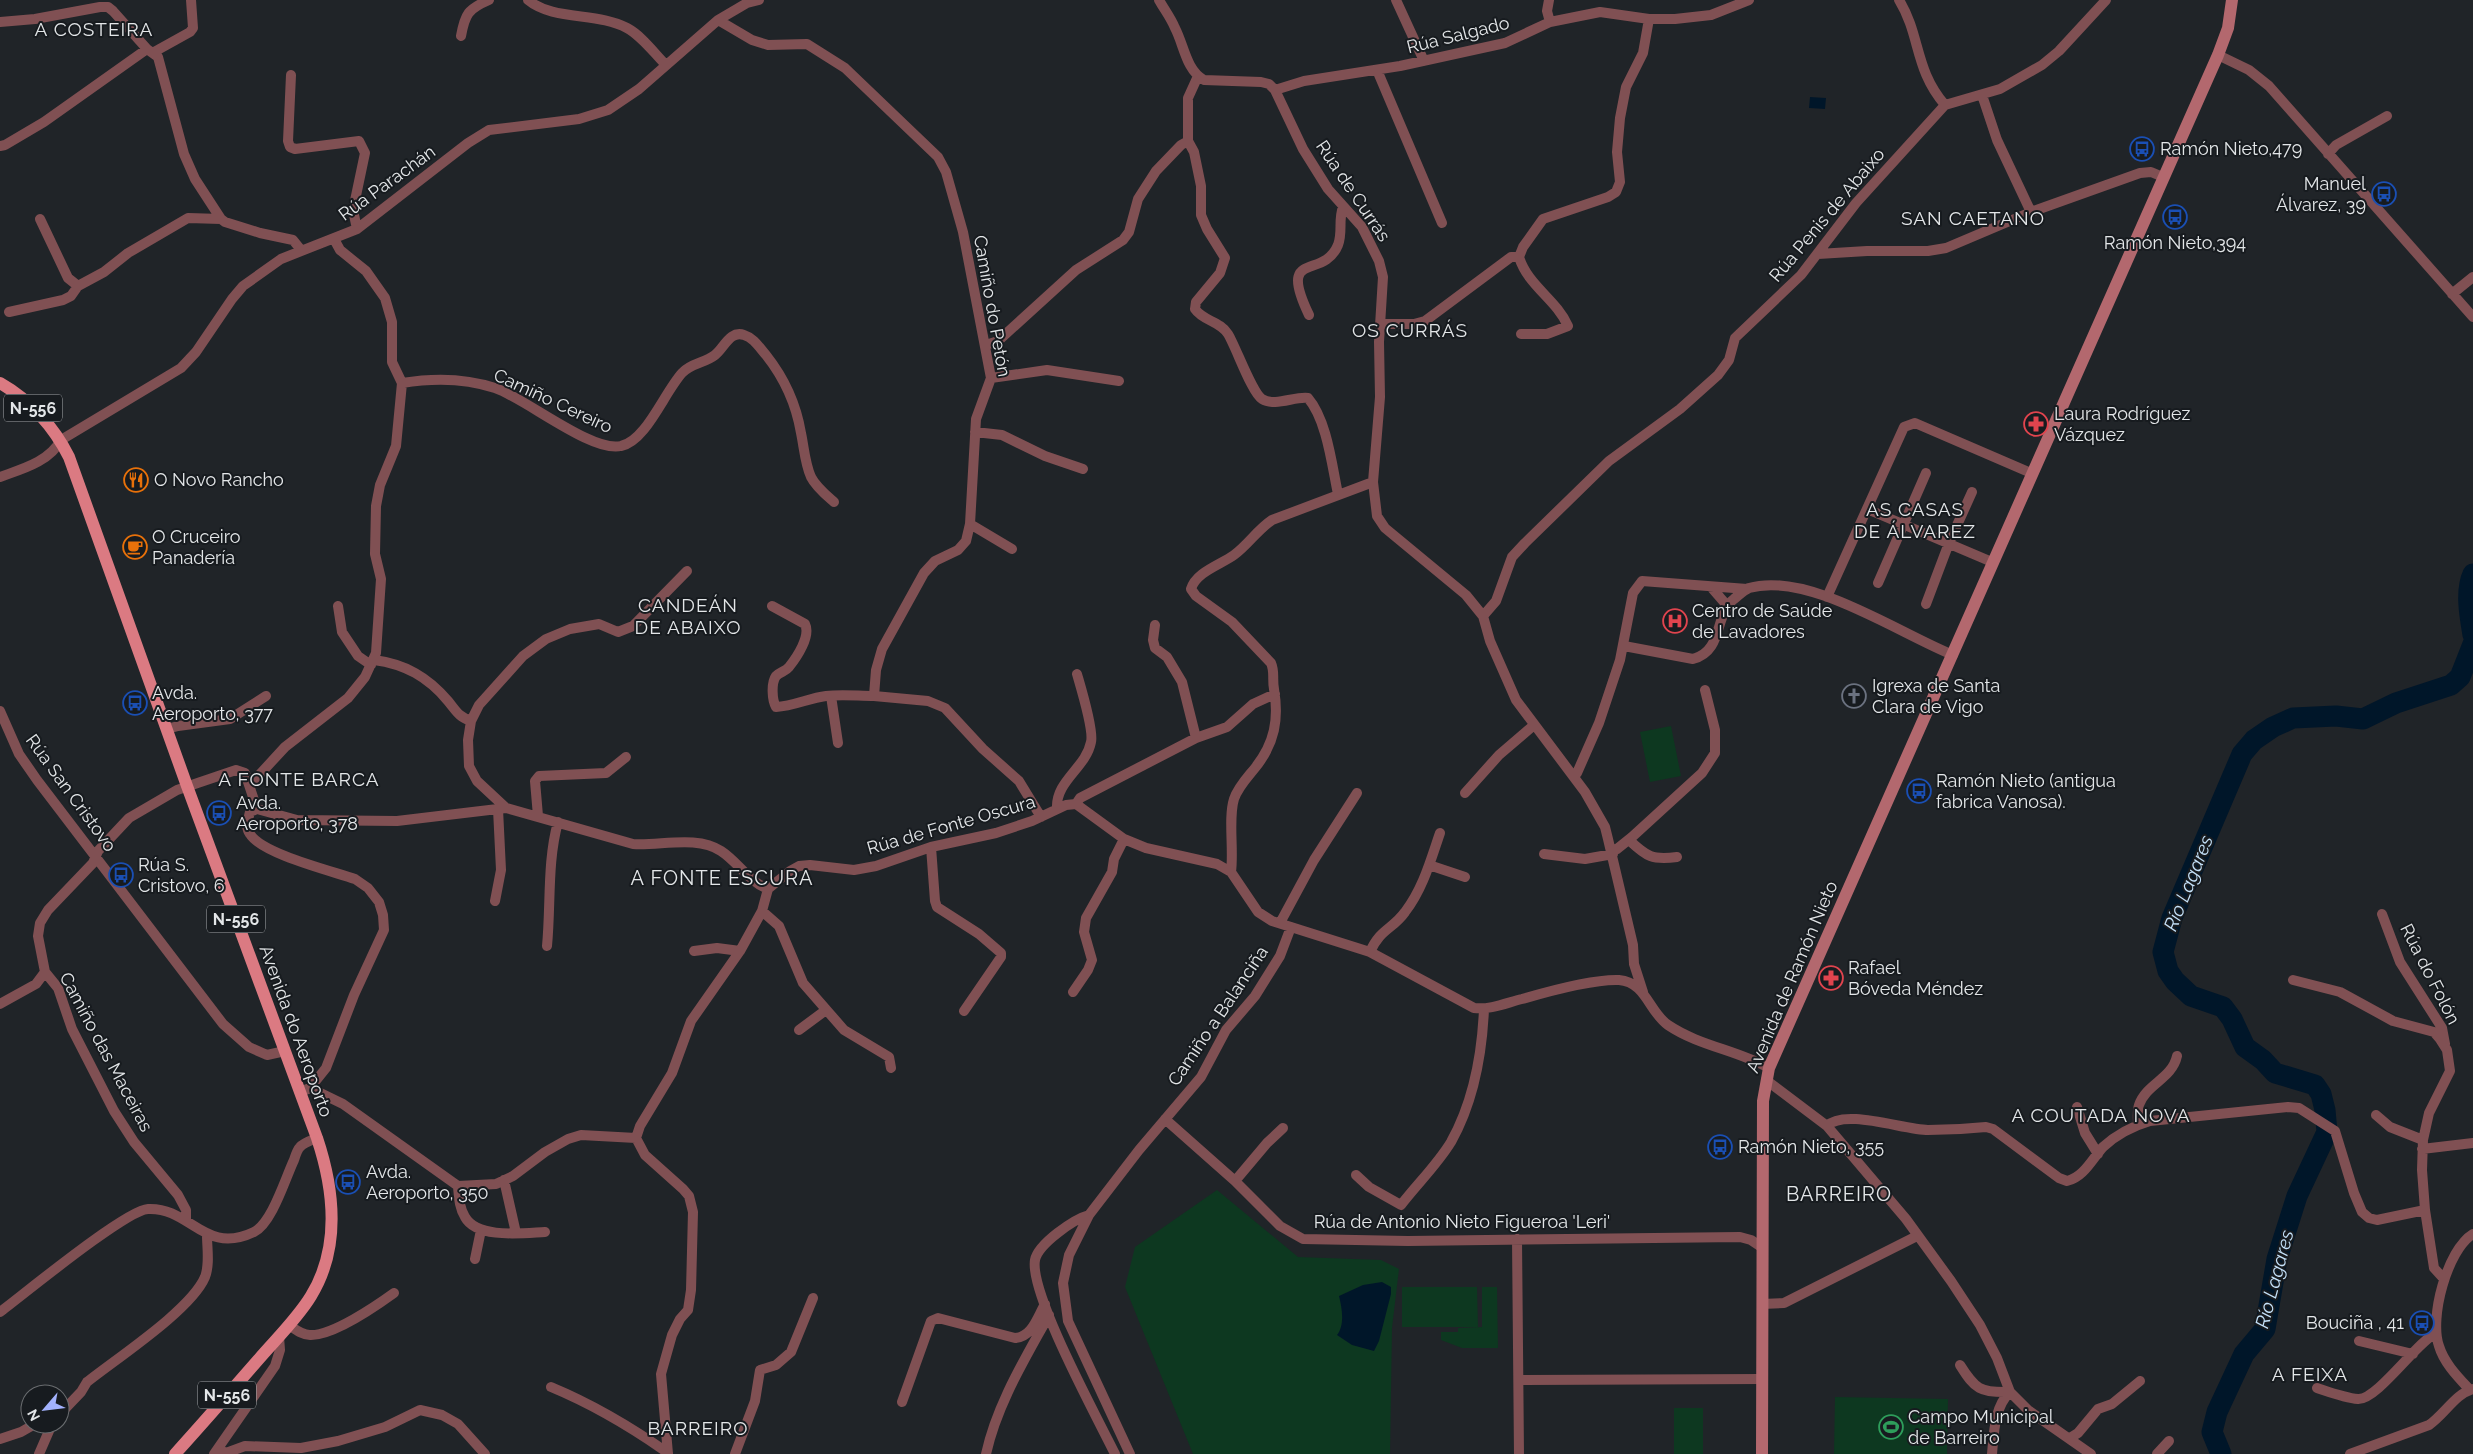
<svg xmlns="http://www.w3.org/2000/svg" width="2473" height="1454" font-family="Raleway,sans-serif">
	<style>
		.green { fill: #0d3820 }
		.water { fill: #001629 }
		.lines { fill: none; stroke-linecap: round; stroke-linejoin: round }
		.river { stroke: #001629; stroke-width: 21 }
		.street { stroke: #805053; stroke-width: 10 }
		.secondary { stroke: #b3686e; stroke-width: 12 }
		.primary { stroke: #db7a82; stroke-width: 12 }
		.labels { text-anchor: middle; stroke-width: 4; stroke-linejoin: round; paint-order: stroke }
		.shield { fill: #171b1f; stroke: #a6a9ac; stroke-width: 1 }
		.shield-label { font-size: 16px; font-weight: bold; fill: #e3e6e8 }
		.street-label { font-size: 18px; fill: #e3e6e8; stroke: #171b1f }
		.poi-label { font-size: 18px; fill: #e3e6e8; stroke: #171b1f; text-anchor: start }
		.neighbourhood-label { font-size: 19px; letter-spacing: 1px; fill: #e3e6e8; stroke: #171b1f }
		.water-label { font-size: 19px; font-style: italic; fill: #c6e3fb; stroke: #171b1f }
		.quarter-label { font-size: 20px; letter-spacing: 1px; fill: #e3e6e8; stroke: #171b1f }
	</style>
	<rect width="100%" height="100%" fill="#202428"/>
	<!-- green -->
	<path class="green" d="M1671,726L1681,776L1650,782L1640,732Z
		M1217,1190L1298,1257L1381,1260L1399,1269L1392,1328L1390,1454H1193L1125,1287L1135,1247Z
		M1402,1287H1477L1478,1327H1402Z
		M1482,1287H1497L1498,1348H1462L1441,1340V1332H1458V1328L1482,1327Z
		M1835,1397L1948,1399L1947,1454H1834Z
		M1674,1408H1703V1454H1674Z"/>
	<!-- water -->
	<path class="water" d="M1810,97L1826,98L1825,109L1809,108Z
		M1382,1282L1391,1287V1294L1379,1341L1374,1351L1352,1345L1337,1335C1345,1325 1342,1308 1339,1296L1363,1285Z"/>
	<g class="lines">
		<!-- river -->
		<path class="river" d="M2473,574C2465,591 2470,617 2473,635
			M2221,1454L2212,1432L2217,1412L2244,1354L2265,1329L2277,1259L2297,1196L2327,1132L2325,1110L2321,1094L2315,1085L2275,1073L2263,1060L2245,1047L2232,1019L2223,1007L2191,996L2175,981L2168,971L2163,952L2172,918L2242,754L2254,740L2273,727L2293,718L2336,716L2363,719L2396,703L2451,685L2460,677L2473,644"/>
		<!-- street -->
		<path class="street" d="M528,0C553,21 598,12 627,28C642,36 654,53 666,65
			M1159,0C1164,9 1171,18 1175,28C1184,45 1186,70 1204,80L1261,82L1269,84L1275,90L1303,149L1328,189L1362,227L1379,261L1383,277L1379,342L1380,397L1373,482L1377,516L1385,528L1466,595L1483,616L1490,641L1516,700L1585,792L1605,827L1608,839L1633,945L1634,964L1643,992
			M1396,0L1424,61
			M1549,0L1547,11L1550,22
			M1899,0C1921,36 1914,69 1945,105
			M718,20L752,40L768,45L807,44L845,68L938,157L946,172L963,232L991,378L976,419L970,524L966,541L958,550L935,561L924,573L882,649L876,670L874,696L928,701L945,708L983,749L1019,781L1041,817
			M0,22L35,19L100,7H108L113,11L147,49L158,57L184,154L195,179L221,219L225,222L260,233L293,240L301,250
			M461,36C465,14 468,9 489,0
			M154,52L190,32L193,28L191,0
			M2218,55L2249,70L2269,86L2473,317
			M1377,70L1442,223
			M291,75L288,141L290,147L295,149L359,141L365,153L353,210L357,229
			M1275,90L1304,81L1400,66L1505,43L1550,22L1600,12L1649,19H1675L1711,15L1749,0
			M1982,95L1997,140L2031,212
			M1188,141L1194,152L1201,186V215L1207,229L1225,258L1220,273L1196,302L1195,309C1203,321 1220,321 1228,334C1236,347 1252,393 1262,399C1275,407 1295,396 1308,398C1327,420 1332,466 1338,494
			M0,146L5,145L44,122L147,49
			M2328,154L2336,145L2387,116
			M40,219L68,278L78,286L104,272L128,253L188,218L221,219
			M1818,254L1867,251H1928L1946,248L2031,212L2140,173L2151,172L2163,177
			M1519,257C1528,286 1556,299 1568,326L1547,334H1521
			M2452,294L2473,277
			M9,312L63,300L71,296L78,286
			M1309,315C1277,248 1323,281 1338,245C1343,232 1338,220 1343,207
			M1380,324H1414L1425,321L1511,257H1519L1523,247L1543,219L1608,197L1616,192L1620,182L1617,152L1620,118L1626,87L1643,53L1649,19
			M986,345L998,341L1076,270L1123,240L1129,232L1138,199L1156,171L1181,145L1188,141V98L1198,76
			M991,378L1047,370L1119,381
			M402,383C432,378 465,378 495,388C525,398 592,453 621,446C646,441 664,393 682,373C691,363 705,363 715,355C724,348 730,330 744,335C754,338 759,347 766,355C785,379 796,403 801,433C804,447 805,464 811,477C816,487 826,495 834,502
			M975,432L1002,435L1045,456L1083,469
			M0,477C22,469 49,462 61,440L181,368L196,352L232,299L243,286L281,259L357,229L468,143L489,130L579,119L608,110L639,89L718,20L747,3L759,0
			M1867,509L1992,562
			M970,524L1012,549
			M1878,583L1926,473
			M1711,587L1724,602L1726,609
			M1827,597L1904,427L1915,423L2031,473
			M1926,604L1949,543L1972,492
			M338,606L342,632L358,656L371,665
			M772,606L805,624C811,636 797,657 789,667C786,671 780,672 776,676C771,683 772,700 776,707C794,706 809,698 826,696C842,694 858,696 874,696
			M1483,616L1496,601L1512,557L1525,543L1609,461L1680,409L1718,375L1729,360L1735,338L1801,275L1856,203L1945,105L2000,89L2042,65L2059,51L2106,0
			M1155,625L1153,640L1155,648L1167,657L1182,682L1196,738
			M1624,646L1693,659C1724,651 1714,614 1734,599C1739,595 1744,590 1749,588C1808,571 1898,633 1953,655
			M374,660C405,664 428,677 448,701C457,712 458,716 471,721
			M831,696L838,743
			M0,711L19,754L37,780L223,1024L249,1047L267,1055L285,1051
			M167,729L178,726L230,719L266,696
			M1573,775L1577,773L1599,723L1620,660L1633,593L1642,581L1747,589
			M250,785L285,747L348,698L365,677L376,653L381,579L375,554L376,506L380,485L396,446L402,383L392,362V322L385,298L366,271L340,250L334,239
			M1465,793L1499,755L1534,725
			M1076,804L1080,798L1196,738L1227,727L1253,704L1275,694
			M506,808L477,781L469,766L468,740L471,721L479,705L523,656L546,639L570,629L599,624L618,632L633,626L687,571
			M1057,809C1055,781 1086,768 1091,742C1094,730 1081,688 1077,674
			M538,816L535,781L539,776L606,773L626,757
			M1629,840C1647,857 1652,860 1677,857
			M931,847L935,901L937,907L979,934L1001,953V957L964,1011
			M1612,851L1617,849L1632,837L1702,773L1715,753V730L1705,690
			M1544,854L1585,859L1613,854
			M1429,865L1465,877
			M1231,872C1234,850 1228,818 1234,799C1238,787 1247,778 1255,768C1275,743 1279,719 1274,689C1272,679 1275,672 1271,663L1232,622L1196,596L1191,589C1196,572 1220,565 1234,555C1248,545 1257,530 1272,520L1373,482
			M495,901L501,870L498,809
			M762,911L779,926L803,983L844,1030L889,1057L891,1068
			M2382,914L2400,962L2442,1028L2445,1044
			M1280,923L1314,860L1357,793
			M547,946C551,905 547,862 558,822
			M694,951L717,948L740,951
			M1370,952C1380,929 1393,929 1405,912C1423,889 1431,859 1440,833
			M2293,980L2340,992L2393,1021L2434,1032L2440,1039L2447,1050L2450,1071L2429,1113L2423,1140L2422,1170L2425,1210L2434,1268L2444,1279
			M1073,992L1088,970L1092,960L1084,932L1086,918L1112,872L1114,859L1124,839
			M0,1004L36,984L45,972
			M799,1030L826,1010
			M1766,1080L1827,1126L1906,1219L1951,1281L1980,1325L1997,1358L2010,1392L2028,1410L2091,1454
			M310,1088L343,1104L458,1186L496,1184L513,1176L545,1152L568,1139L581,1135L636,1138
			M300,1092L310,1088L326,1068L354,995L384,930L383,915L379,902L368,888L355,879C332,871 262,854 250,834C245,827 248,820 250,812L257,809L297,820L397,821L506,808L633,844C660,846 697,835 721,851C738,862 749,882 768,889L790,871L799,866L810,865L854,870L876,866L931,847L996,833L1032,821L1066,805L1076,804L1124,839L1146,848L1217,864L1231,872L1258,912L1272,921L1370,952L1474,1008C1490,1010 1506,1003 1522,999C1546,992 1595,979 1619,980C1646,982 1649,1012 1668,1025C1699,1046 1737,1050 1769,1068
			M2077,1107L2085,1133L2098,1154
			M2376,1115L2390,1127L2423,1140
			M1165,1119L1235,1181L1280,1226L1303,1239L1408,1241L1740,1237L1751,1240L1763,1248
			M2138,1125C2138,1118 2137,1111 2139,1105C2146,1084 2172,1079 2177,1056
			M1827,1126C1844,1108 1904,1130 1928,1130C1947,1130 1967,1129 1986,1127L1993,1129L2059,1178L2067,1181C2084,1177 2092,1159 2103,1147C2116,1135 2133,1126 2150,1121L2288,1107L2299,1108L2335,1131L2354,1193L2362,1212L2369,1218L2377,1220L2425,1210
			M636,1138L645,1155L683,1189L689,1196L693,1212L691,1290L688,1310L680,1319L672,1335L661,1374L668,1454
			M636,1138L640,1126L672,1073L691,1021L740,951L762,911L768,889
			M2422,1149L2473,1143
			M1356,1175L1369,1187L1401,1205C1417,1184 1437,1165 1451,1142C1474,1101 1482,1055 1484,1009
			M504,1180L516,1233
			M1235,1181L1267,1143L1283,1128
			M458,1186C459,1197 459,1207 465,1217C477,1239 523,1233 545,1232
			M1089,1215C1074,1219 1038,1244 1035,1260C1029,1293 1098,1419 1115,1454
			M186,1221V1210L178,1195L134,1142L114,1111L72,1029L58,988L45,972L38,936L40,923L48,910L93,863L98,851L129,818L177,790L236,770L245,773L257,809
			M1517,1239L1519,1454
			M475,1259L481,1230
			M1762,1304L1784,1303L1917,1236
			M0,1312C24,1294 126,1210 148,1209C191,1207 204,1256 254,1232C272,1223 285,1179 294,1160C295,1157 297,1150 300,1147C303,1143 312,1140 317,1138
			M289,1325C296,1330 302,1335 310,1335C332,1336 376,1306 394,1293
			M2359,1341L2413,1354
			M1960,1365C1975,1389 1980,1393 2010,1392
			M1519,1380L1762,1379
			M551,1387C592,1404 631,1427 668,1453
			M2317,1388C2329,1392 2345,1398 2358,1399C2377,1400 2417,1342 2436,1333
			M2470,1390C2458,1377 2444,1363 2439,1346C2429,1318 2447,1250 2473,1234
			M902,1402L931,1321L938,1318L1015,1338C1032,1337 1037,1318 1045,1304
			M60,1414L81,1392L87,1382C117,1358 191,1310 205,1277C210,1264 207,1249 207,1235
			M2070,1438L2078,1433L2098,1409L2112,1404L2140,1381
			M0,1439L21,1432L35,1424
			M218,1449L226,1453L245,1446L301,1448L338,1441L385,1427L420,1410L442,1415L458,1424L485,1454
			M39,1454L52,1424
			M214,1454L275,1366L280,1350L279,1337
			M735,1454L755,1401L760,1370L776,1365L791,1352L813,1298
			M986,1454C997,1404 1025,1359 1049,1315
			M1130,1454L1068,1321L1063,1283L1069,1255L1089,1215L1139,1150L1201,1077L1226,1030L1255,996L1280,956L1291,927
			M1992,1454C1994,1433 1994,1407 2010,1392
			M2157,1454L2169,1441
			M2350,1454L2429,1425C2444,1415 2456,1393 2473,1389"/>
		<!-- secondary -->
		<path class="secondary" d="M1762,1454L1763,1101L1769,1068L2218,55L2228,28L2232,0"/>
		<!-- primary -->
		<path class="primary" d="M0,383C30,400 54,427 69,457L187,786L317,1138C334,1189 341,1247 311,1296C297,1319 276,1339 258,1360C231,1391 203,1423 175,1454"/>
	</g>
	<!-- icons -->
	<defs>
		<g id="bus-ring" transform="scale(1.25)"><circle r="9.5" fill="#171b1f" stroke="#1a4fb4" stroke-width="1.5"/><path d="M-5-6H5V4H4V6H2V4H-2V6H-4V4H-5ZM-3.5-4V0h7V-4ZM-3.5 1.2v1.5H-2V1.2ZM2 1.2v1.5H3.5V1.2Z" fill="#1a4fb4"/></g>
		<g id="pharmacy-ring" transform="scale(1.25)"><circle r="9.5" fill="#171b1f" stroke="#e0444e" stroke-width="1.5"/><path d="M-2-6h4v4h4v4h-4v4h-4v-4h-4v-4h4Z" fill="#e0444e"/></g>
		<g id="restaurant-ring" transform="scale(1.25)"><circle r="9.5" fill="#171b1f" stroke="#e8710a" stroke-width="1.5"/><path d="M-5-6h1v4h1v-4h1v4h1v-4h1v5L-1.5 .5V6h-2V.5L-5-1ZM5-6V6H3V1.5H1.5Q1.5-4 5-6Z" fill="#e8710a"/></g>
		<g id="cafe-ring" transform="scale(1.25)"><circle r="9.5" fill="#171b1f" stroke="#e8710a" stroke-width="1.5"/><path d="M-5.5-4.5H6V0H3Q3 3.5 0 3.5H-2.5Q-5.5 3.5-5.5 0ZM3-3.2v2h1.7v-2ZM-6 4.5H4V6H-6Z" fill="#e8710a"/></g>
		<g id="hospital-ring" transform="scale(1.25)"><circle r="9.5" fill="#171b1f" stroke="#e0444e" stroke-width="1.5"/><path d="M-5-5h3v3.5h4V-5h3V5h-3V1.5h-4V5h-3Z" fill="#e0444e"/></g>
		<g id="church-ring" transform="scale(1.25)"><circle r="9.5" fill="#171b1f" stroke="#6b7280" stroke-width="1.5"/><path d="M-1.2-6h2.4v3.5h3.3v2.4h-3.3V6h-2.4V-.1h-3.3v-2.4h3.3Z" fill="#6b7280"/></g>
		<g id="stadium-ring" transform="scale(1.25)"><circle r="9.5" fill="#171b1f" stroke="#2e9e5b" stroke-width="1.5"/><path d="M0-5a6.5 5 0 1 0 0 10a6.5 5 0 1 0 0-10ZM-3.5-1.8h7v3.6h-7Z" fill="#2e9e5b"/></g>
	</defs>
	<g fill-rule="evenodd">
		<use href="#bus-ring" x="2142" y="149"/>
		<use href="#bus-ring" x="2384" y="194"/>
		<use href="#bus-ring" x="2175" y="217"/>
		<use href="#pharmacy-ring" x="2036" y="424"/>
		<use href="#restaurant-ring" x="136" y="480"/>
		<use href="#cafe-ring" x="135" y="547"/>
		<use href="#hospital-ring" x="1675" y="621"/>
		<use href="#church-ring" x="1854" y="696"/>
		<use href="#bus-ring" x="135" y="703"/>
		<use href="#bus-ring" x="1919" y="791"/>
		<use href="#bus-ring" x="219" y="813"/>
		<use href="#bus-ring" x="121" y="875"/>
		<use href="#pharmacy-ring" x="1831" y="978"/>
		<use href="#bus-ring" x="1720" y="1147"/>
		<use href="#bus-ring" x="348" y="1182"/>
		<use href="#bus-ring" x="2422" y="1323"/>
		<use href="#stadium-ring" x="1891" y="1427"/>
	</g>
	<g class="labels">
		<!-- shield labels -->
		<g class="shield">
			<rect x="4" y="394.5" width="58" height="27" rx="4"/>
			<rect x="207" y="905.5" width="58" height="27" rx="4"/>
			<rect x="198" y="1381.5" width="58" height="27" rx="4"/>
		</g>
		<g class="shield-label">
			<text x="33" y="414">N-556</text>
			<text x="236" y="925">N-556</text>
			<text x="227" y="1401">N-556</text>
		</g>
		<!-- street labels -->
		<g class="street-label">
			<text transform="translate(1458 35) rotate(-14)" y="6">Rúa Salgado</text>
			<text transform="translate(387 183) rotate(-36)" y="6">Rúa Parachán</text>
			<text transform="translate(1353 191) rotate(56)" y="6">Rúa de Currás</text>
			<text transform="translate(1827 215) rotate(-50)" y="6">Rúa Penis de Abaixo</text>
			<text transform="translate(992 306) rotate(80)" y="6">Camiño do Petón</text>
			<text transform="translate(553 401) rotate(25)" y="6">Camiño Cereiro</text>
			<text transform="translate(71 793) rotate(54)" y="6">Rúa San Cristovo</text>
			<text transform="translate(951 825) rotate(-16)" y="6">Rúa de Fonte Oscura</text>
			<text transform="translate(2430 974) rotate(63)" y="6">Rúa do Folón</text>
			<text transform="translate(1792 977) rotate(-67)" y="6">Avenida de Ramón Nieto</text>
			<text transform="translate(1218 1016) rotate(-56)" y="6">Camiño a Balanciña</text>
			<text transform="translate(296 1031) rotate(70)" y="6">Avenida do Aeroporto</text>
			<text transform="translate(106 1052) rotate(62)" y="6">Camiño das Maceiras</text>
			<text x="1462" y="1228">Rúa de Antonio Nieto Figueroa 'Leri'</text>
		</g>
		<!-- poi labels -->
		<g class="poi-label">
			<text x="2160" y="155">Ramón Nieto,479</text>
			<text x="2366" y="190" text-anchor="end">Manuel<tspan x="2366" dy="21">Álvarez, 39</tspan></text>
			<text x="2175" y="249" text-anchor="middle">Ramón Nieto,394</text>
			<text x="2054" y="420">Laura Rodríguez<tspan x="2054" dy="21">Vázquez</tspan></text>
			<text x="154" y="486">O Novo Rancho</text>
			<text x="152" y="543">O Cruceiro<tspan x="152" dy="21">Panadería</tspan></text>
			<text x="1692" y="617">Centro de Saúde<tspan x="1692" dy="21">de Lavadores</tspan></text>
			<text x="1872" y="692">Igrexa de Santa<tspan x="1872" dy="21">Clara de Vigo</tspan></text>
			<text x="152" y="699">Avda.<tspan x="152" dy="21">Aeroporto, 377</tspan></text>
			<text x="1936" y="787">Ramón Nieto (antigua<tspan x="1936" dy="21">fabrica Vanosa).</tspan></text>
			<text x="236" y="809">Avda.<tspan x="236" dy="21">Aeroporto, 378</tspan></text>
			<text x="138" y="871">Rúa S.<tspan x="138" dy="21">Cristovo, 6</tspan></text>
			<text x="1848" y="974">Rafael<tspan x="1848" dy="21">Bóveda Méndez</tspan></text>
			<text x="1738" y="1153">Ramón Nieto, 355</text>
			<text x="366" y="1178">Avda.<tspan x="366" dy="21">Aeroporto, 350</tspan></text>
			<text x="2404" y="1329" text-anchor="end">Bouciña , 41</text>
			<text x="1908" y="1423">Campo Municipal<tspan x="1908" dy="21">de Barreiro</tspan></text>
		</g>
		<!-- neighbourhood labels -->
		<g class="neighbourhood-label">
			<text x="94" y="36">A COSTEIRA</text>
			<text x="1973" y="225">SAN CAETANO</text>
			<text x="1410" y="337">OS CURRÁS</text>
			<text x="1915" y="516">AS CASAS<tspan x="1915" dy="22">DE ÁLVAREZ</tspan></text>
			<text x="688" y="612">CANDEÁN<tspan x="688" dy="22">DE ABAIXO</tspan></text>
			<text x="299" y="786">A FONTE BARCA</text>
			<text x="2101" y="1122">A COUTADA NOVA</text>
			<text x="2310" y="1381">A FEIXA</text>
			<text x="698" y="1435">BARREIRO</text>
		</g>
		<!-- water labels -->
		<g class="water-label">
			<text transform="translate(2188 883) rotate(-68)" y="7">Río Lagares</text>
			<text transform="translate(2274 1279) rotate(-75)" y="7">Río Lagares</text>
		</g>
		<!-- quarter labels -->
		<g class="quarter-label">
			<text x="722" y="885">A FONTE ESCURA</text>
			<text x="1839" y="1201">BARREIRO</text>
		</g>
	</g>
	<!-- north arrow -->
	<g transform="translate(45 1409) rotate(242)"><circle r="24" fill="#171b1f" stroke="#696c6f"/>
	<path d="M0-4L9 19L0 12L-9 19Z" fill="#a3b2fd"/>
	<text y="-8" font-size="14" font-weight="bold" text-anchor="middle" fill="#e3e6e8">N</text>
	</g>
</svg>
